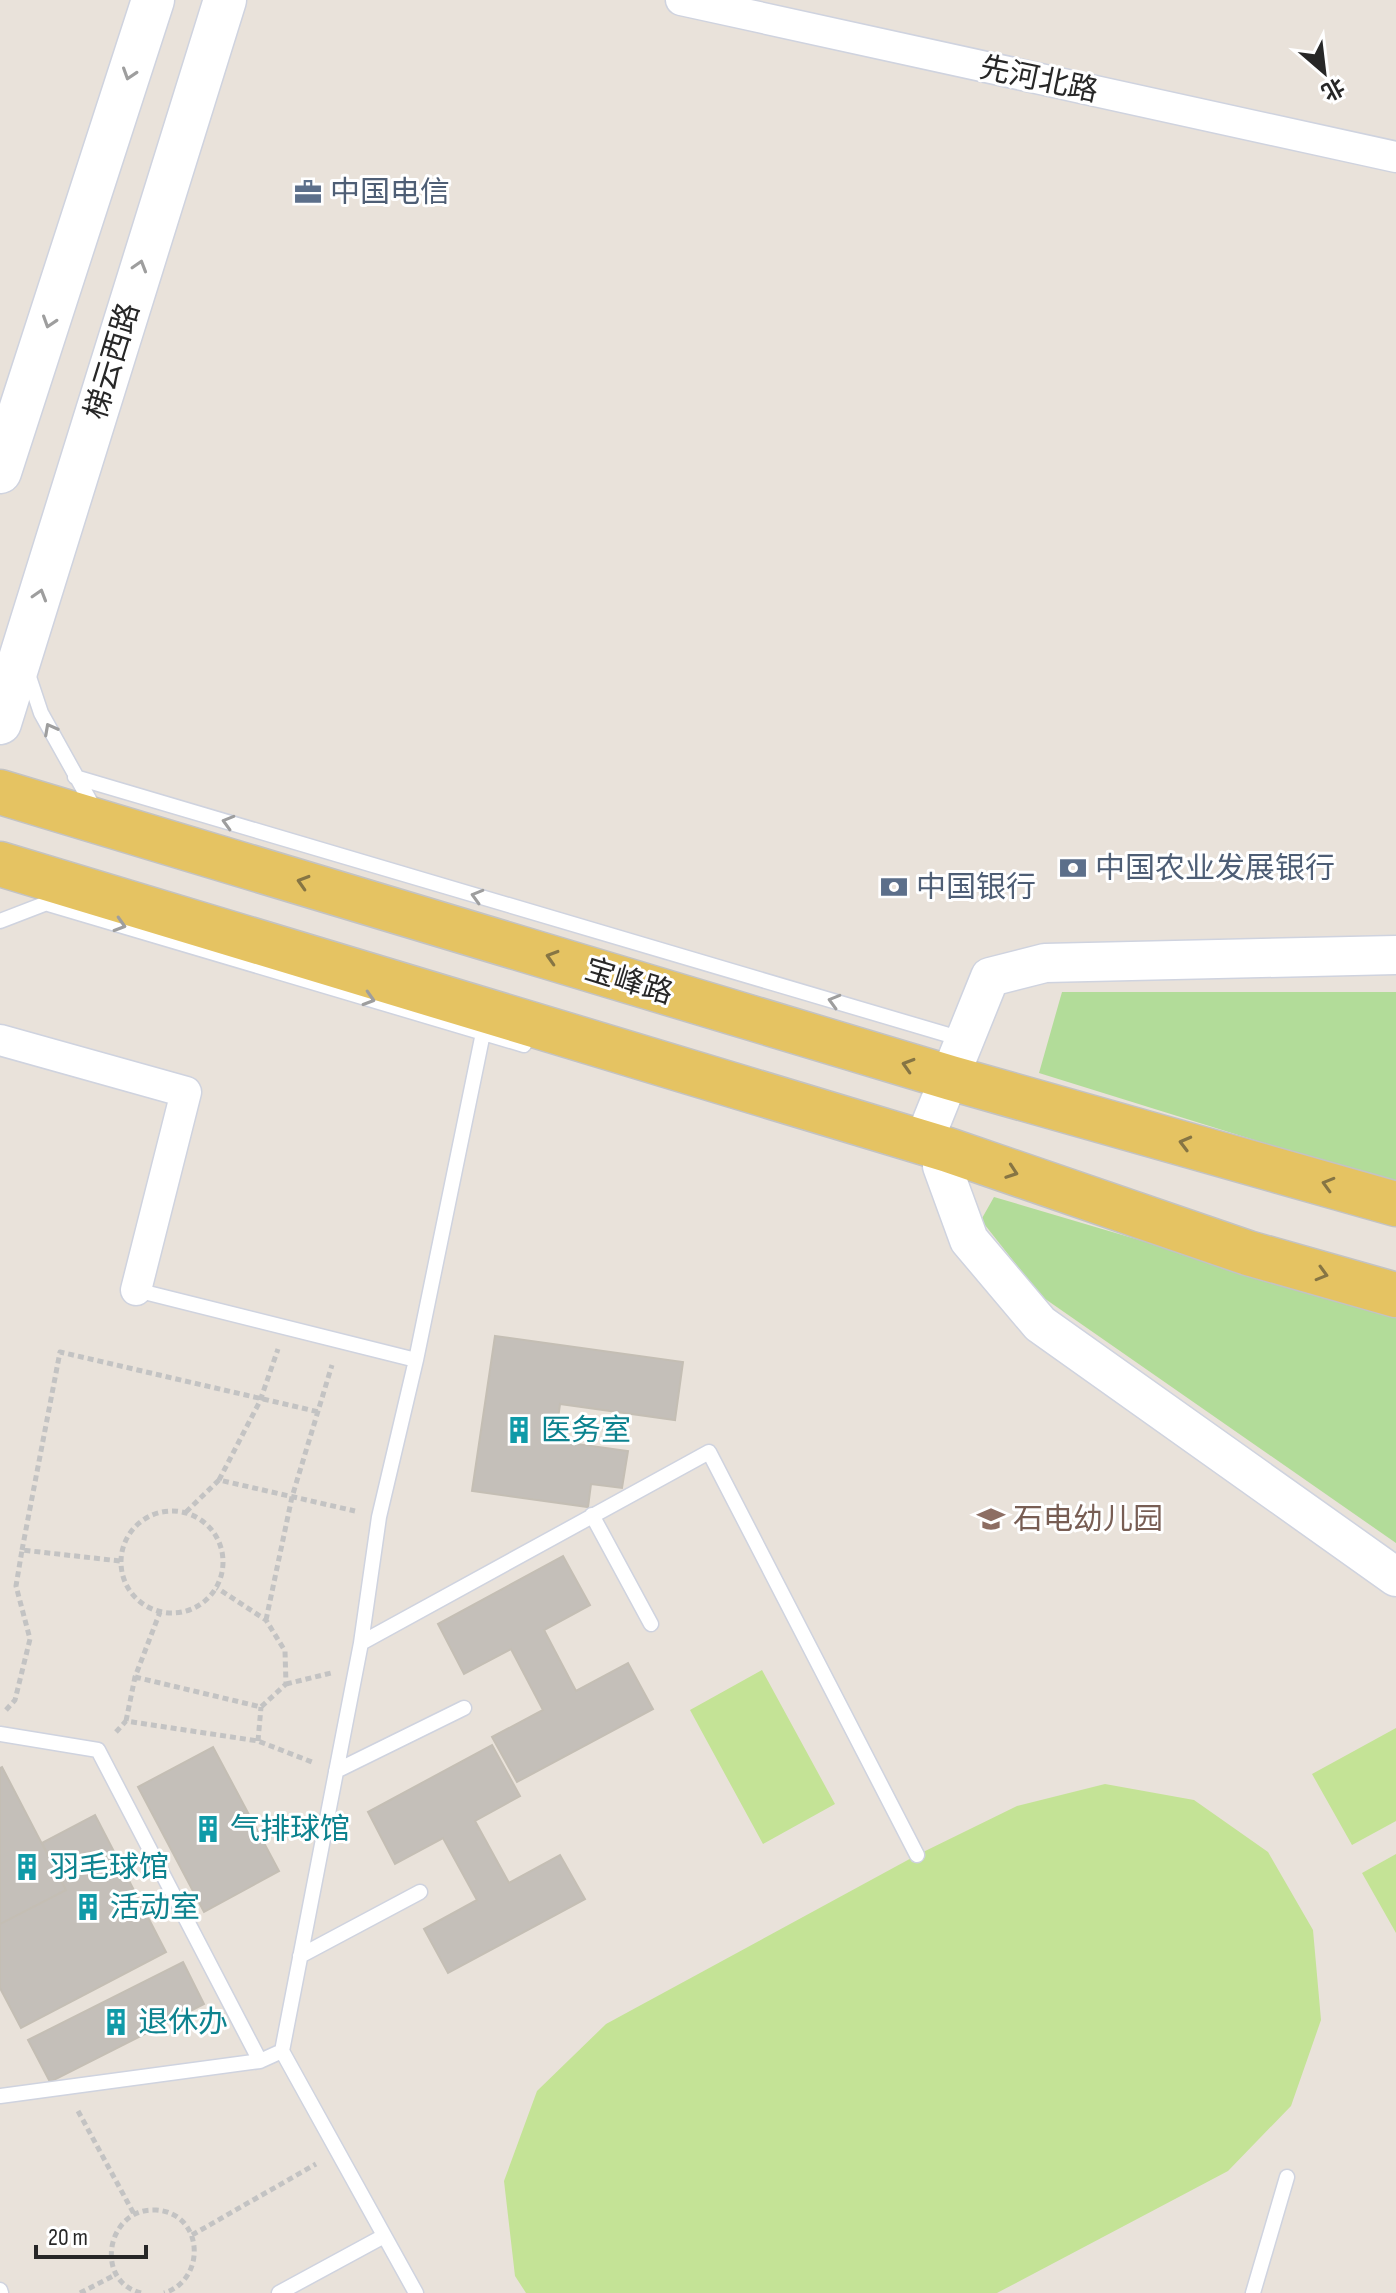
<svg xmlns="http://www.w3.org/2000/svg" width="1396" height="2293" font-family="'Sofia Sans Condensed','Noto Sans SC',sans-serif">
	<style>
		.green { fill: #b2dc99 }
		.pitch { fill: #c4e396 }
		.building { fill: #c4bfb9; stroke: #c4beb4; stroke-width: 2 }
		.lines { fill: none; stroke-linecap: round; stroke-linejoin: round }
		.service-casing { stroke: #cfd3df; stroke-width: 17 }
		.minor-casing { stroke: #cfd3df; stroke-width: 33 }
		.tertiary-casing { stroke: #cfd3df; stroke-width: 41 }
		.secondary-casing { stroke: #cfd3df; stroke-width: 45 }
		.primary-casing { stroke: #c3c3c3; stroke-width: 47 }
		.path { stroke: #c3c3c3; stroke-width: 5; stroke-dasharray: 6 4; stroke-linecap: butt }
		.service { stroke: #fff; stroke-width: 14 }
		.minor { stroke: #fff; stroke-width: 30 }
		.tertiary { stroke: #fff; stroke-width: 38 }
		.secondary { stroke: #fff; stroke-width: 42 }
		.primary { stroke: #e5c362; stroke-width: 44 }
		.oneway { stroke: #9e9e9e }
		.oneway2 { stroke: #867544 }
		.labels { text-anchor: middle; stroke-width: 6; stroke-linejoin: round; paint-order: stroke }
		.street-label { font-size: 30px; fill: #272727; stroke: #fff }
		.service-label { font-size: 30px; fill: #4e5e75; stroke: #fff; text-anchor: start }
		.culture-label { font-size: 30px; fill: #0d838f; stroke: #fff; text-anchor: start }
		.education-label { font-size: 30px; fill: #785e54; stroke: #fff; text-anchor: start }
	</style>
	<rect width="100%" height="100%" fill="#e9e2da"/>
	<!-- green -->
	<path class="green" d="M1062,992H1396V1184L1039,1073Z
		M994,1197L1396,1316V1543L1041,1296L981,1220Z"/>
	<!-- pitch -->
	<path class="pitch" d="M762,1670L835,1804L763,1844L690,1710Z
		M1396,1728V1821L1352,1845L1312,1774Z
		M1105,1784L1194,1800L1268,1852L1313,1930L1321,2020L1291,2106L1228,2171L997,2293H526L515,2276L504,2181L537,2091L606,2024L917,1855L1017,1806Z
		M1396,1854V1933L1362,1873Z"/>
	<!-- building -->
	<path class="building" d="M495,1336L683,1362L675,1420L560,1404L555,1441L628,1451L622,1488L591,1484L588,1507L472,1491Z
		M563,1556L590,1605L544,1630L576,1691L628,1663L653,1709L517,1782L492,1737L543,1710L511,1649L464,1674L438,1624Z
		M492,1745L520,1796L475,1821L509,1883L560,1855L585,1899L448,1973L424,1929L477,1900L443,1838L395,1864L368,1812Z
		M213,1747L279,1871L204,1912L138,1787Z
		M2,1767L66,1890L0,1924V1768Z
		M95,1815L166,1952L21,2028L0,1988V1924L66,1890L42,1843Z
		M183,1962L204,2004L50,2082L28,2040Z"/>
	<g class="lines">
		<!-- service casing -->
		<g class="service-casing">
			<path id="service" d="M27,671L41,713L95,810
				M75,777L962,1039
				M45,903L524,1045
				M0,921L52,901
				M136,1290L416,1360
				M592,1515L651,1624
				M361,1643L709,1452L917,1855
				M0,1734L98,1750L260,2061
				M336,1771L464,1708
				M300,1956L420,1892
				M0,2096L260,2061L282,2051
				M0,2290L1,2293
				M279,2293L384,2236
				M416,2293L282,2051L361,1643L379,1517L416,1360L483,1033
				M1253,2293L1287,2177"/>
		</g>
		<!-- minor casing -->
		<g class="minor-casing">
			<path id="minor" d="M681,0L1396,157
				M0,1040L186,1092L136,1290"/>
		</g>
		<!-- tertiary casing -->
		<g class="tertiary-casing">
			<path id="tertiary" d="M923,1143L990,977L1045,963L1396,955
				M948,1150L942,1166L969,1240L1040,1324L1396,1577"/>
		</g>
		<!-- secondary casing -->
		<g class="secondary-casing">
			<path id="secondary" d="M0,472L153,0
				M0,723L225,0"/>
		</g>
		<!-- primary casing -->
		<g class="primary-casing">
			<path id="primary" d="M0,792L951,1078L1396,1204
				M0,864L948,1150L1248,1253L1396,1295"/>
		</g>
		<!-- path -->
		<path class="path" d="M219,1480L260,1401L278,1349
			M121 1562a51 51 0 1 1 102 0a51 51 0 1 1-102 0Z
			M186,1512L219,1480L355,1511
			M22,1550L60,1352L319,1412
			M266,1620L292,1497L332,1365
			M135,1677L261,1707L286,1684L285,1651L266,1620L217,1588
			M286,1684L331,1673
			M6,1710L15,1700L30,1639L16,1586L22,1550L120,1561
			M126,1721L135,1677L160,1612
			M116,1732L126,1721L258,1741L312,1762
			M258,1741L261,1707
			M78,2111L134,2214
			M192,2235L316,2164
			M80,2293L115,2275
			M141,2293C93,2281 107,2207 156,2210C204,2213 207,2280 164,2293"/>
		<!-- service -->
		<use href="#service" class="service"/>
		<!-- minor -->
		<use href="#minor" class="minor"/>
		<!-- tertiary -->
		<use href="#tertiary" class="tertiary"/>
		<!-- secondary -->
		<use href="#secondary" class="secondary"/>
		<!-- primary -->
		<use href="#primary" class="primary"/>
	</g>
	<!-- one-way arrows -->
	<defs><path id="oneway-chevron" d="M-2-3.5L2.5 0L-2 3.5" fill="none" stroke-width="1.6" stroke-linecap="round" stroke-linejoin="round" transform="scale(2)"/></defs>
	<g class="oneway">
		<use href="#oneway-chevron" transform="translate(129 74) rotate(108)"/>
		<use href="#oneway-chevron" transform="translate(140 266) rotate(-73)"/>
		<use href="#oneway-chevron" transform="translate(49 322) rotate(108)"/>
		<use href="#oneway-chevron" transform="translate(40 595) rotate(-73)"/>
		<use href="#oneway-chevron" transform="translate(50 729) rotate(-118)"/>
		<use href="#oneway-chevron" transform="translate(228 822) rotate(-164)"/>
		<use href="#oneway-chevron" transform="translate(477 896) rotate(-164)"/>
		<use href="#oneway-chevron" transform="translate(120 925) rotate(17)"/>
		<use href="#oneway-chevron" transform="translate(369 999) rotate(17)"/>
		<use href="#oneway-chevron" transform="translate(834 1001) rotate(-164)"/>
	</g>
	<g class="oneway2">
		<use href="#oneway-chevron" transform="translate(303 882) rotate(-163)"/>
		<use href="#oneway-chevron" transform="translate(552 957) rotate(-163)"/>
		<use href="#oneway-chevron" transform="translate(908 1065) rotate(-163)"/>
		<use href="#oneway-chevron" transform="translate(1185 1143) rotate(-165)"/>
		<use href="#oneway-chevron" transform="translate(1012 1172) rotate(19)"/>
		<use href="#oneway-chevron" transform="translate(1328 1184) rotate(-164)"/>
		<use href="#oneway-chevron" transform="translate(1322 1274) rotate(16)"/>
	</g>
	<!-- icons -->
	<defs>
		<g id="office-bare" transform="scale(2.16)"><path d="M-6-3h4V-5.5h4V-3h4V5H-6ZM-1-4.5V-3h2v-1.5ZM-6 0V1H6V0Z" fill="#5c6f8a" stroke="#fff" stroke-width="2.5" paint-order="stroke"/></g>
		<g id="bank-bare" transform="scale(2.16)"><path d="M-6-4H6V4H-6ZM0-2.3a2.3 2.3 0 1 0 0 4.6a2.3 2.3 0 1 0 0-4.6Z" fill="#5c6f8a" stroke="#fff" stroke-width="2.5" paint-order="stroke"/></g>
		<g id="building-bare" transform="scale(2.16)"><path d="M-4-6H4V6H1V3H-1V6H-4ZM-2.5-4.3h1.7v1.8h-1.7ZM.8-4.3h1.7v1.8H.8ZM-2.5-1h1.7V.8h-1.7ZM.8-1h1.7V.8H.8Z" fill="#0f9aa8" stroke="#fff" stroke-width="2.5" paint-order="stroke"/></g>
		<g id="school-bare" transform="scale(2.16)"><path d="M0-5L7-2L0 1L-7-2ZM-4 1L0 2.5L4 1V4Q0 6-4 4Z" fill="#8d6e63" stroke="#fff" stroke-width="2.5" paint-order="stroke"/></g>
	</defs>
	<g fill-rule="evenodd">
		<use href="#office-bare" x="308" y="192"/>
		<use href="#bank-bare" x="1073" y="868"/>
		<use href="#bank-bare" x="894" y="887"/>
		<use href="#building-bare" x="519" y="1430"/>
		<use href="#school-bare" x="991" y="1519"/>
		<use href="#building-bare" x="208" y="1829"/>
		<use href="#building-bare" x="27" y="1867"/>
		<use href="#building-bare" x="88" y="1907"/>
		<use href="#building-bare" x="116" y="2022"/>
	</g>
	<g class="labels">
		<!-- street labels -->
		<g class="street-label">
			<text transform="translate(1039 79) rotate(12)" y="10">先河北路</text>
			<text transform="translate(112 361) rotate(-73)" y="10">梯云西路</text>
			<text transform="translate(629 981) rotate(17)" y="10">宝峰路</text>
		</g>
		<!-- service labels -->
		<g class="service-label">
			<text x="330" y="202">中国电信</text>
			<text x="1095" y="878">中国农业发展银行</text>
			<text x="916" y="897">中国银行</text>
		</g>
		<!-- culture labels -->
		<g class="culture-label">
			<text x="541" y="1440">医务室</text>
			<text x="230" y="1839">气排球馆</text>
			<text x="49" y="1877">羽毛球馆</text>
			<text x="110" y="1917">活动室</text>
			<text x="138" y="2032">退休办</text>
		</g>
		<!-- education labels -->
		<g class="education-label">
			<text x="1013" y="1529">石电幼儿园</text>
		</g>
	</g>
	<!-- north arrow -->
	<g transform="translate(1324 72) rotate(152)" stroke="#ffffff" stroke-width="6" paint-order="stroke">
	<path d="M0-6L14 30L0 20L-14 30Z" fill="#272727"/>
	<text y="-12" font-size="22" font-weight="bold" text-anchor="middle" fill="#272727">北</text>
	</g>
	<!-- scale -->
	<path d="M36 2245v12h110v-12" fill="none" stroke="#272727" stroke-width="4"/>
	<text x="48" y="2245" font-size="24" fill="#272727" stroke="#ffffff" stroke-width="6" paint-order="stroke">20 m</text>
</svg>
